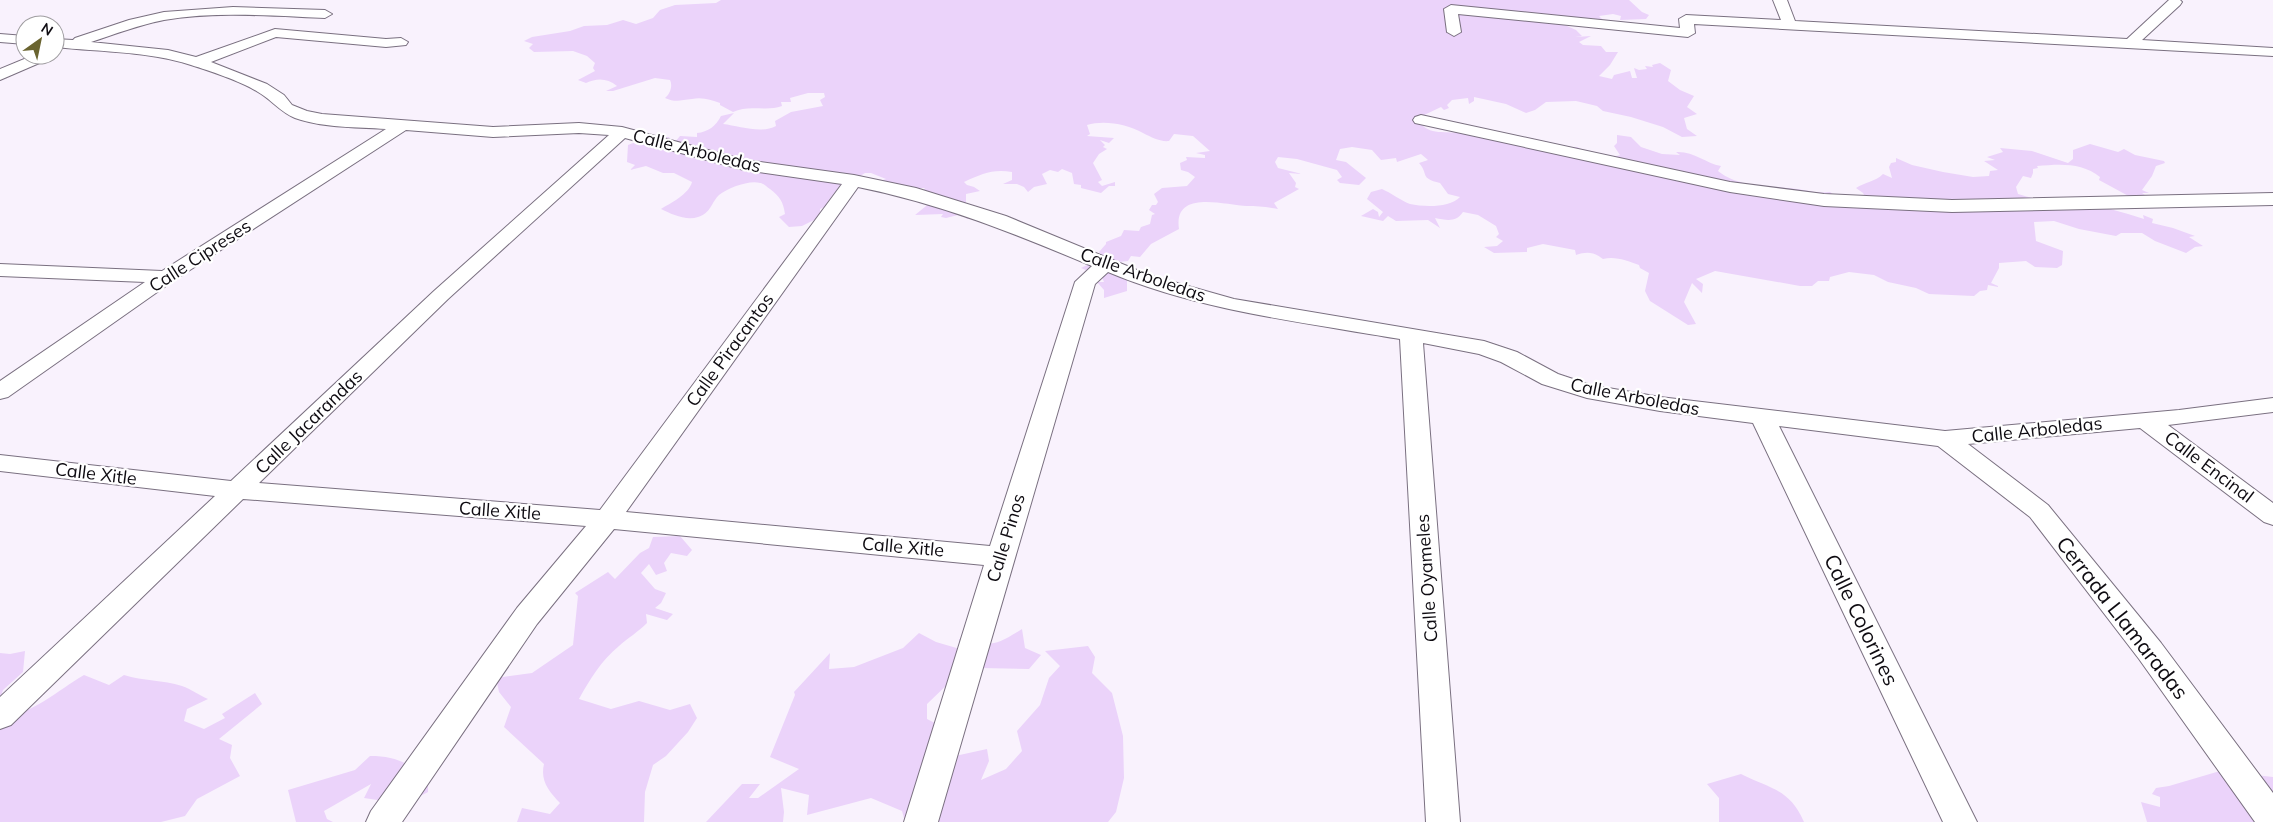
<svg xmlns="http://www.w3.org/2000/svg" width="2273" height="822" font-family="Mulish,sans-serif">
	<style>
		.green { fill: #ebd3fa }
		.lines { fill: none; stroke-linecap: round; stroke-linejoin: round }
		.minor-casing { stroke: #7a7080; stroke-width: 2 }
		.minor { fill: #fff; fill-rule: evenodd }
		.labels { text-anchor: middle; stroke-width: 4.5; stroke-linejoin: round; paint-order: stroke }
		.street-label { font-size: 18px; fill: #0e0b11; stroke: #fff }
		.near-street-label { font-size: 21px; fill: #0e0b11; stroke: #fff }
	</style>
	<rect width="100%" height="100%" fill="#f9f2fd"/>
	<!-- green -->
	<path class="green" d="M721,0H1629L1642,12L1649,15L1646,19L1620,20L1621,16L1613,14L1599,16L1604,21H1595L1593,18C1576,20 1564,13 1547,17L1576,30L1582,36L1575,37L1591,36L1579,42L1583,45L1601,46L1606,52H1618L1610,65L1599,76L1612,79L1614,75L1630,71L1632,78H1637L1634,68L1639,70L1647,69L1645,66L1653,67L1652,65L1660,63L1671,70L1668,81L1680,90L1694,96L1687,107L1697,114L1684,118L1687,129L1697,136L1682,137L1663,127L1631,117L1603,111L1597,106L1576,101L1546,102L1535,110L1526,113L1506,104L1474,97V101L1469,104L1468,98L1452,100L1447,105L1449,108L1444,110L1441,107L1418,118C1425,136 1444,131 1460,133L1461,132L1547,147H1577L1604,160L1620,155L1614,146L1617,143V135L1631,137L1641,147L1662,154L1680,155L1676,152C1694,151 1705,163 1721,166L1718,171C1736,186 1765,186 1788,188C1803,189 1816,194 1830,192L1841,200L1868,202L1863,193L1856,188C1865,182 1875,182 1883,174L1892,178L1889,167L1891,163L1896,162V158L1912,165L1943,172L1973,177L1989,176L1990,171L1998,170L1984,161L1995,160L1987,157L2003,152L2000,148L2032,151L2068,163L2073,159V150L2090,144L2118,152L2124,149L2135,155L2164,161L2165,163L2156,166L2152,176L2142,190L2149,193H2142L2148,197L2134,199L2099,180L2100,177C2082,162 2059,164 2037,166L2038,168L2033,169V173L2031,178L2023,176L2016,187L2018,194C2042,202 2056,200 2079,203C2101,206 2123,212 2144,219L2143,215L2153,219L2152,223L2173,228L2195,236L2189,237L2203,246L2195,247L2186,253L2155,241L2142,233H2121L2116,236L2079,229L2054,221L2034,222L2036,241L2063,251L2062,265L2057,268L2035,267L2026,261L1999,263V268L1991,283L1998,286V287L1988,285L1987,290L1980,291L1974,296L1929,294L1916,288L1888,282L1874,275L1849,272L1830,277L1829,281H1818L1812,286H1800L1715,271L1696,279L1703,284L1702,293L1692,283L1684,302L1696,324L1688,325L1650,301L1645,291L1649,273L1640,268L1639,265C1627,261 1616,256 1603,259C1594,252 1587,251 1576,255L1575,250L1543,244L1527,248V252L1494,253L1484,247L1497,246L1503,241L1496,237L1499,234L1496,226L1478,215L1463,212C1456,223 1446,220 1435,218L1440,228L1428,220L1396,221L1388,216L1383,221L1361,216L1373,209L1378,212L1379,217L1383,212L1367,199L1371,192L1382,189C1391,193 1402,201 1410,204C1424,207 1450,208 1460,197L1448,194L1440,183C1419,178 1429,174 1419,163L1428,160L1421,154L1397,162L1396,158L1381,160L1372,150L1352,147L1340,149L1336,160L1346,162L1366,178L1359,185L1340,183L1337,180L1342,177L1337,170L1297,159L1278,157L1275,162L1278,168L1302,174L1289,173L1296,183L1295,187L1299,189L1274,203L1278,209C1267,207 1257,206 1247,206C1224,205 1173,189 1179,229L1151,244L1140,257L1131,256L1128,261L1119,262L1114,260L1103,265L1127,278V291L1104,298V290L1097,282H1104L1102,277L1081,268L1103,257L1099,252L1106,244V242L1121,236L1124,230L1139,231L1141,227L1150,224L1152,215L1155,214L1149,210L1152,205H1156L1158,202L1154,194L1162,188L1187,186L1195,177L1188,172L1181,170L1180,163L1187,160L1186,157L1205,158V155L1196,153L1210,151L1193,136L1174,134L1169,141C1160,142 1151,137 1143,133C1127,124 1104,120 1087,125L1090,134L1087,136L1114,138L1109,143L1100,140L1105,145L1103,147L1107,149L1099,154L1093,163L1102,180L1098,182L1102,186L1115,182V186H1109L1101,193L1081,188V185L1074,184L1072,173L1062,169L1058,172L1050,170L1042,174L1047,184L1034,187L1028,192L1024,187L1017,184H1003L1012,180V172C992,169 982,174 964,182L967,185L974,187L980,191L966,194V204L973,214L975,206L985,212L979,217L967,219L962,214L946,218L941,217L943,214L915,215L931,202L923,191L925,188H918L913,194L876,182L886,179L871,173H865L835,192L826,204V206L820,209V217L802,226L789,227L779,217L785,214C783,201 780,197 770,189C767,187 763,183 760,183C749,180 728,188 719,195C711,203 711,213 698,217C686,221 671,214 661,209C671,203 689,194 692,182L674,173H663L646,166L630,170L635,165L627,162L628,145L649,137H669L671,141L675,142L680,136L697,137V133C708,132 716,126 721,116L734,113L723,124C739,126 761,134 776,126L775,121L791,112L823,106L820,100L825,97L824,93H808L790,98L791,102H781L782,106C766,112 749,104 733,112L720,105V103C711,100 703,97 692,99C681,100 676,103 665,98C670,94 673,86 670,80L655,78L613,91H606L617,86C607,78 597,78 586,83L578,80L595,71L593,68L595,63L587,56L573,51L534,52L529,48L533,44L524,41L532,37L570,31L584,26L607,25L623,20L636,24L653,18L660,10L675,5L716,3Z
		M680,536L692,550L687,556L671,553L664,563L667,571L656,575L649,564L641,573L655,589L666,593L661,603L655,608L673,614L667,620L646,614L647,623C638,632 628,638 619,646C601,661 590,679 579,699L611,709L639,701L670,710L690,704L697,718L688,732L666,756L653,765L645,792L644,822H517L522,808L550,814L560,803C549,791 540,781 544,764L504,727L511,707L499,692L496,678L532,673L573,645L578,596L575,593L608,572L615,579L640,553L649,548L653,537Z
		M1022,629L1025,648L1041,655L1029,669L981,668L953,679L927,704V719L937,724L955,756L987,749L989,761L981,780L1006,769L1022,751L1017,731L1040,705L1049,678L1060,666L1045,651L1088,646L1095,657L1092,673L1112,693L1123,736L1124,778L1116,812L1108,822H905L902,811L871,798L807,815L809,795L781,788L784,812L783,822H706L742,784H760L749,798H758L799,769L770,757L795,695L794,692L830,653L829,669L854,667L903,648L919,633L936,642L960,649L959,639C992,646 993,647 1022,629Z
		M25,651L23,672L3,690L0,699V653L10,654Z
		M84,675L109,685L124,675C143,681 163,680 182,686C191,689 199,695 208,699L187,709L184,721L204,729L225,718L222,714L255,693L262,704L219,739L232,745L230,758L240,776L197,799L185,816L161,822H0V719C32,714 57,691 84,675Z
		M370,756C396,756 408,763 428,779V792L395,809L384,801L364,798L371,784L324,811L327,819L333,822H296L288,790L355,770Z
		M2220,771L2273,777V822H2147L2141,802L2160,807V797L2152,794L2156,788L2169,786Z
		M1741,774C1770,789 1789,788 1804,822H1719V798L1707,784Z"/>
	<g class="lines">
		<!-- minor casing -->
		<g class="minor-casing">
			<path id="minor" d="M1773,0H1787L1795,21L2127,39L2169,0H2180L2182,2L2180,5L2142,40L2273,48V56L1694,24L1695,33L1688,37L1458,14L1461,32L1454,36L1447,32L1444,9L1451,5L1680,28L1679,19L1686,15L1781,20Z
				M233,7L325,10L332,14L325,18C272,16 217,11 164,20C139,25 115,34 91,42L168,50L196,57L275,29L386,39L401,38L408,42L406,45L386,47L276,37L211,62L267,84L284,95L292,105L307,111L322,114L493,127L579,123L622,127L745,160L854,175L916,188L1006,216L1149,275L1234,299L1484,341L1517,352L1558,374L1591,385L1660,397L1945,431L2179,410L2273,398V412L2168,425L2273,503V525L2264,522L2140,428L1968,444L2048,505L2161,643L2273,793V822H2255L2139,659L2030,517L1938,446L1779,426L1977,822H1943L1753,423L1660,411L1587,398L1542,384L1501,362L1479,354L1423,343L1460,822H1426L1400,339C1302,322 1201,311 1108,272L1095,284L938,822H904L984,565L614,529L537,624L402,822H366L371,811L517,608L586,526L243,499L11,725L0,729V697L215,496L0,471V455L231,481L434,291L609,135L579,133L493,137L406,130L173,281L8,397L0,399V381L145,282L0,276V264L162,271L386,129C357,127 323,128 295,118C280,112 272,100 258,92C243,82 210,71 191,65C148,51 100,52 55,47V39L73,40L75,38L129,20L164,12ZM625,138L744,170L842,184L600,510L259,483L448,299ZM858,187C942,204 1013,233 1092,266L1075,282L990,546L626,512Z
				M0,34L25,36V44L0,42Z
				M34,55H53L51,58L0,80V69Z
				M1421,115L1730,182L1824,194L1952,200L2273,193V205L1952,212L1824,206L1730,192L1415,123L1413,120L1415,117Z"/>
		</g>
		<!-- minor -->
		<use href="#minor" class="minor"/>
	</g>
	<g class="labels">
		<!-- street labels -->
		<g class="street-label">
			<text transform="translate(697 151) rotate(14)" y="6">Calle Arboledas</text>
			<text transform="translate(200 256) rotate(-33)" y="6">Calle Cipreses</text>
			<text transform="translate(1143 275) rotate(19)" y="6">Calle Arboledas</text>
			<text transform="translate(730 350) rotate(-54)" y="6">Calle Piracantos</text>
			<text transform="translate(1635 397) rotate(11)" y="6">Calle Arboledas</text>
			<text transform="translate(309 422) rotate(-44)" y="6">Calle Jacarandas</text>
			<text transform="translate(2037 430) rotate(-6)" y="6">Calle Arboledas</text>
			<text transform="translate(2209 467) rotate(37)" y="6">Calle Encinal</text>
			<text transform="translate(96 474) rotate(7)" y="6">Calle Xitle</text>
			<text transform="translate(500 511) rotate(4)" y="6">Calle Xitle</text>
			<text transform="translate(1006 538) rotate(-73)" y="6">Calle Pinos</text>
			<text transform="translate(903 547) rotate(5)" y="6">Calle Xitle</text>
			<text transform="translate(1427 578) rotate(-94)" y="6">Calle Oyameles</text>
		</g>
		<!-- near-street labels -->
		<g class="near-street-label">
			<text transform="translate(2122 618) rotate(52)" y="7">Cerrada Llamaradas</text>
			<text transform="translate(1861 620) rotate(64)" y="7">Calle Colorines</text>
		</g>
	</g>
	<!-- north arrow -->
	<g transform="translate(40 40) rotate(33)"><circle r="24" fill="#ffffff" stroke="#9f9da0"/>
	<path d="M0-4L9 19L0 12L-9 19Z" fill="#6a6430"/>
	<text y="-8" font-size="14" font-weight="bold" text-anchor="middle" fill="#0e0b11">N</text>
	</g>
</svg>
